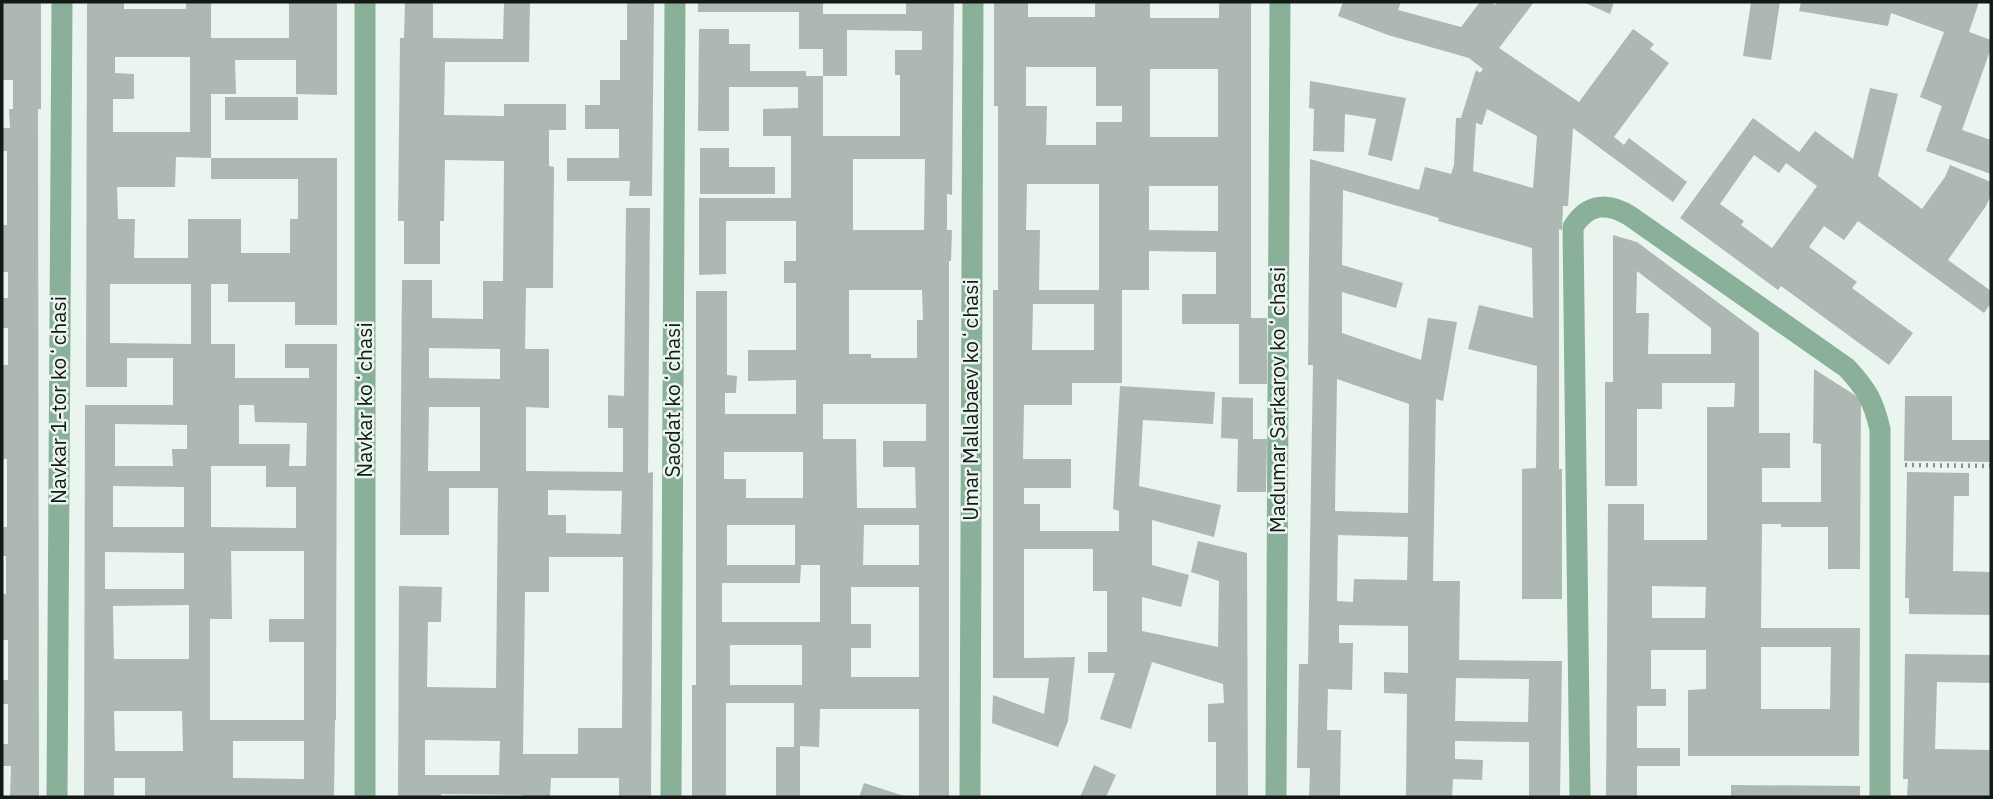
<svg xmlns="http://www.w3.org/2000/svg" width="1993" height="799" font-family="'IBM Plex Sans',sans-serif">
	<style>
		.building { fill: #acb8b1; fill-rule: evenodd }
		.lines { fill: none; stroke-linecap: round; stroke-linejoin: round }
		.path { stroke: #8a928d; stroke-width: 4.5; stroke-dasharray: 2 5; stroke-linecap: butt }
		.minor { stroke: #8ab09a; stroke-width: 21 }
		.labels { text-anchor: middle; stroke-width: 5; stroke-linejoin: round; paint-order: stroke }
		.street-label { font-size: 21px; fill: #141816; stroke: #e9f5ee }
	</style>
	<rect width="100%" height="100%" fill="#e9f5ee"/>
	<!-- building -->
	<path class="building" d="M2,2H41V109H38L39,797H10L11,766H2V744H8V704H2V680H8V640H2V594H6V556H2V527H7V459H2V365H8V328H2V298H8V272H2V225H7V151H2V128H10L9,109H13V80H2Z
		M87,2H124V9H186V2H211V38H289V2H337V95L296,94V60H235L236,94H211V158L176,157L175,187H117L118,219H135L134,258H188V219H241V253H290V219H298V179H211V158H337V325H295V302H228V284H211V344H235V378H309V368H285V344H337L336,720H335L334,797H145V778H114V797H84L85,405H173V358H127V387H86ZM115,57H190V132H113V99H134V74L115,73ZM110,284H191V344L110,343ZM239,405H254L255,422L307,423L306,466H289L290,444H239ZM115,424L187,425V449H172L173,466H115ZM211,466H266V487H296V528L211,527ZM113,486L184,487V527H113ZM231,551H304V619H269V642H304V720H210V619H232ZM105,552L184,553V589H105ZM189,605V659H114L113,606ZM114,711H182L183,751H115ZM233,741H304V779L233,778Z
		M405,2H433V38L503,39L504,2H530L529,62H445L444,115L504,116V104H566V130H549V166L554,167L553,288H526L525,349H549V408L526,407V471L623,472V428H608V395L624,396L626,208H650L648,473L653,472L651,797H619V778H551L550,797H523V795L441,794V797H398L399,586L442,587L441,622H428L427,687L496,688L498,488H449V535H400L402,280H432V318L483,319V281H503L504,161L445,160L444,221H440V264H404V221H398L400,38H404ZM429,348L500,349V379L429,378ZM429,407H480V471H428ZM548,490L622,491L621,534L566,533V515H548ZM549,557H623L622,728H578V754H523L525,592H549ZM425,740L500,741L499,775H425Z
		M627,2H654L652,196H629L630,181H567V158H619V129H585V105H600V80H620V40H627Z
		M698,2H823V14H906V2H954L952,195L947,194V230H952L951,261H949V797H919V709H820L819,747L800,746V797H776V747H794V703H726V797H692V685H696V291H727V375L737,376L736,393H725V414H796V380L748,381V350H796V283H784V261H796V221H726V274L699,275V198H791V136H763V109L798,108V87H729V131H698L699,29H729V44H750V71H806V76H823V49H799V12H698ZM847,30L922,31V50H895V75H900V136H823V76H847ZM853,159H925L924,230H853ZM849,290H922L923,320H917V358H871V354H849ZM823,404H926V441H883V467H915L916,508H857L856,439H823ZM724,452H803V498H746V479H724ZM727,525H795V565H727ZM864,525H919V565H863ZM801,565H820V622H722V583H800ZM851,587H919V677H851V648H871V624H851ZM730,645H802V685H730Z
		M994,2H1028V17H1095V2H1150V18H1219V2H1251V318H1267V384H1239V324H1182V294H1216V252L1149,251V290H1122V383H1072V405H1024L1023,459H1071V488H1024V504H1040V531H1119V511L1113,509L1120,386L1215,392L1213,424L1143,420L1139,486L1221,505L1214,537L1152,520V565L1189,575L1181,607L1142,597V631L1218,647L1219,581L1191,572L1198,541L1247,553L1248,797H1216V742H1208V704L1224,703L1223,684L1152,662L1131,729L1100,719L1115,673H1088V652H1107V591H1093V549H1024V658L1075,657L1068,721L1058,747L992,723L993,695L1044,714L1049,678H993V290H998V106H994ZM1026,67H1096V106H1122V122H1096V145H1046L1047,106H1026ZM1150,69H1218V137H1150ZM1027,184H1099V290H1039L1040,230H1026ZM1149,186H1218V231L1149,230ZM1033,304H1094V350H1032Z
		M1343,2H1401L1398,10L1461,27L1480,2H1490L1495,5L1497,2H1534L1499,48L1579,102L1633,29L1654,44L1650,49L1669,63L1614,137L1624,145L1629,138L1687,182L1673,202L1573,128L1568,206H1563L1562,230L1559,229V469H1562V599H1522V469L1536,468L1537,366L1468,349L1479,305L1533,318L1532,248L1438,221L1439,218L1343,190L1342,265L1403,283L1396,308L1342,292V333L1421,360L1428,318L1457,322L1443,401L1436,399L1433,581H1460L1459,660L1562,661L1560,797H1529V742L1455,741V759L1483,760L1482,780L1453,779L1452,797H1406L1407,694L1384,693V672L1408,673V626L1339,625V643H1353L1352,690L1328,689L1327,730H1341L1340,797H1309L1310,768H1297L1299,664H1308L1313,365H1308L1310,159L1419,190L1425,167L1451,174L1454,165L1456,118H1461L1476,70L1480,73L1483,69L1469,58L1388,35L1338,16ZM1487,109L1537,136L1533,188L1473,171L1476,123L1482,125ZM1337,379L1409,404L1408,513L1335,511ZM1338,535L1408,537L1407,580L1354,579L1353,602L1337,601ZM1456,678L1529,679L1528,722L1455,721Z
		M1583,2H1614L1610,14Z
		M1751,2H1780L1771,60L1743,56Z
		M1801,2H1979L1969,32L1991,40V48L1962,130L1991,140V174L1926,151L1942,106L1920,97L1944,32L1891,13L1888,26L1799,11Z
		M1310,81L1406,98L1392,161L1368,155L1376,119L1345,114L1344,152L1313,151L1314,109L1309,108Z
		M1870,88L1898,94L1878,176L1922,209L1945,177L1950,165L1991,182V195L1986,206L1948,260L1991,291V303L1984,313L1858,221L1844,240L1824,226L1809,247L1857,282L1852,288L1913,333L1889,365L1781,286L1778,290L1680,218L1753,118L1799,152L1815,131L1853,159ZM1754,155L1779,173L1786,163L1817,186L1772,248L1741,225L1744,221L1720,204Z
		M225,97H298V120H225Z
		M700,148H729V167H775V194H700Z
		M1613,235L1637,242L1759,333V433H1790V468H1762V502H1821V444L1813,443L1814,369L1861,399L1860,569H1828V527H1781V524H1762L1761,628H1860L1859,756H1688V690L1706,689V650H1651V689H1666V706H1637V748H1680V766H1637V797H1606L1608,504H1644V540H1707V407H1734L1735,383H1662V409H1637V486H1605V382H1613ZM1637,271L1711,328V354H1648L1649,313H1636ZM1652,586L1706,587L1705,618H1652ZM1761,647H1831L1830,709H1761Z
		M1905,396H1952V440H1991V462L1904,461Z
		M1222,397L1253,398V439H1267L1266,492H1237L1238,439L1221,438Z
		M1907,472L1969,473V496H1954L1953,571L1991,572V615L1909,614V598H1905Z
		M1905,654L1991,655V683L1937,682L1935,749L1991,750V797H1907L1908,779H1903Z
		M1094,765L1116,775L1106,797H1080Z
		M864,783L907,797H859Z
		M1731,785L1860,786V797H1731Z"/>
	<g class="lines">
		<!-- path -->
		<path class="path" d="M1905,465L1991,466"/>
		<!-- minor -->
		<path class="minor" d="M57,797L62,2
			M365,797V2
			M671,797L675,2
			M970,797L973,2
			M1276,797L1280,2
			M1580,797L1573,227C1588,203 1608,202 1630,216L1847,368C1867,390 1873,400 1880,429V797"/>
	</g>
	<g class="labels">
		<!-- street labels -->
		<g class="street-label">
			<text transform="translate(59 400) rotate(-90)" y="7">Navkar 1-tor koʻchasi</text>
			<text transform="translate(365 400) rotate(-90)" y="7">Navkar koʻchasi</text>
			<text transform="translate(673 400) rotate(-90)" y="7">Saodat koʻchasi</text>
			<text transform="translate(971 400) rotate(-90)" y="7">Umar Mallabaev koʻchasi</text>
			<text transform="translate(1278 400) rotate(-90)" y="7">Madumar Sarkarov koʻchasi</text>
		</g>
	</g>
	<!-- border -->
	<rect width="1993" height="799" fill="none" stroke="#141816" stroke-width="7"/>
</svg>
